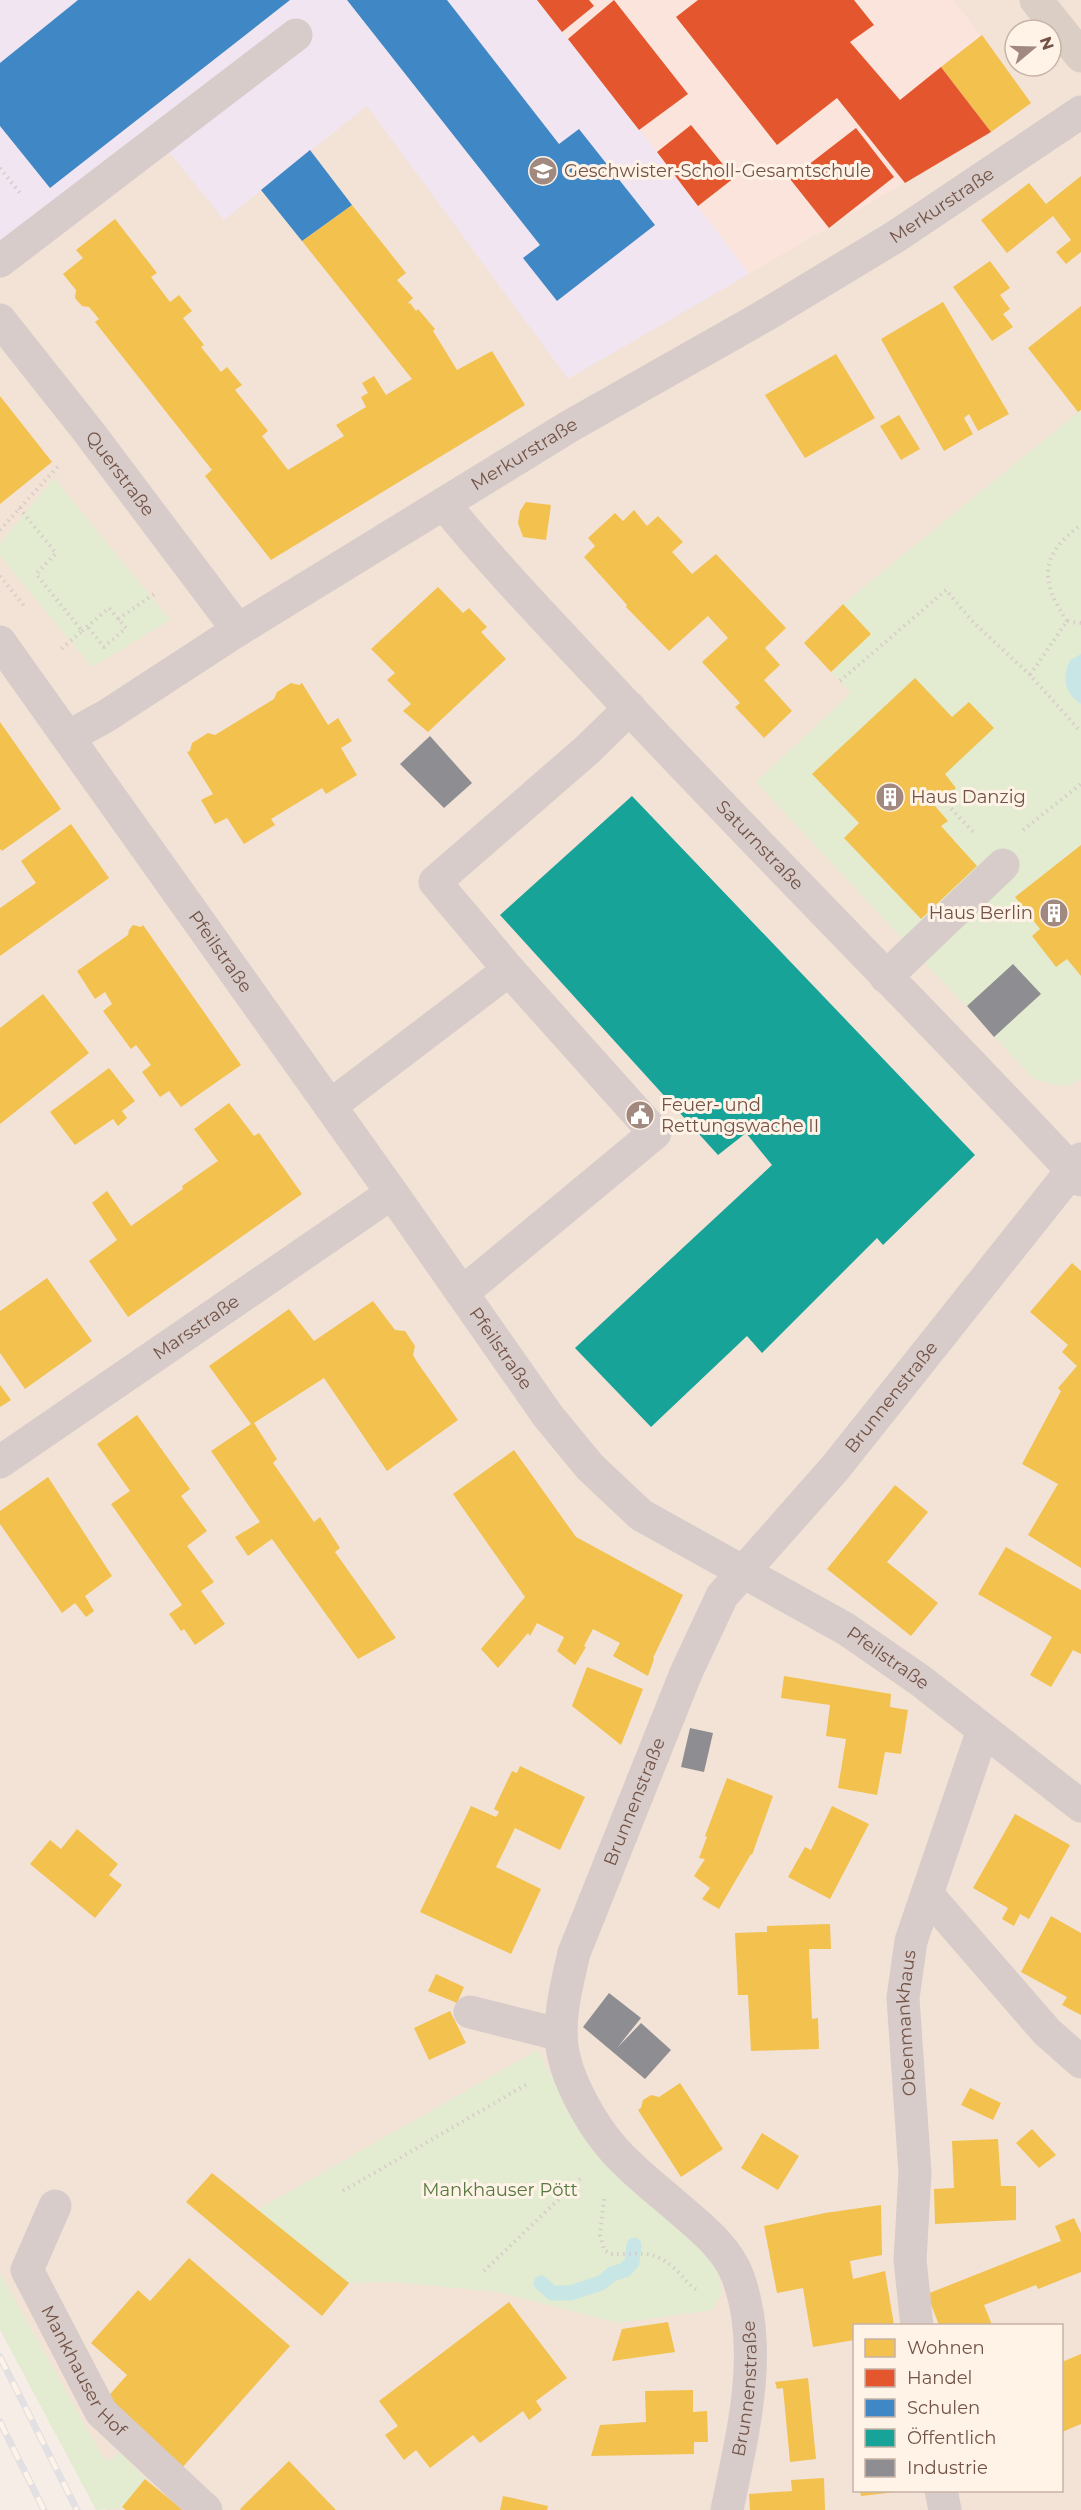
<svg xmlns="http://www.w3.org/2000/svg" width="1081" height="2510" font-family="Montserrat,sans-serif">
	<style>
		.residential { fill: #f2e3d6; fill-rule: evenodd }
		.commercial { fill: #fae4dc }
		.education { fill: #f0e5f0 }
		.green { fill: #e3ecd1 }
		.water { fill: #c8e6e6 }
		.homes { fill: #f2c14e }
		.shops { fill: #e4572e }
		.schools { fill: #3f88c5 }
		.public { fill: #17a398 }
		.industry { fill: #8d8d92 }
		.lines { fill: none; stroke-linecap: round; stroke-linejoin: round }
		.stream { stroke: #c8e6e6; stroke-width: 15 }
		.path { stroke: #d7ccc9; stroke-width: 4; stroke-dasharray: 1.5 4.5; stroke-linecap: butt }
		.minor { stroke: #d7ccc9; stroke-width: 33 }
		.major { stroke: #dacec5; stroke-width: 33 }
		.rail-casing { stroke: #e3e0e3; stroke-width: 7 }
		.rail { stroke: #fff3e7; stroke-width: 4.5; stroke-dasharray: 14; stroke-linecap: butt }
		.labels { text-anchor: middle; stroke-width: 6; stroke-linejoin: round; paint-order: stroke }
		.poi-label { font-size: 18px; fill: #735347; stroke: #fff3e7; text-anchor: start }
		.street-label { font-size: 18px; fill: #735347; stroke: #fff3e7 }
		.park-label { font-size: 18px; fill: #55793f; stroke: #fff3e7 }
	</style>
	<rect width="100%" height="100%" fill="#f6eee6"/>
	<!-- residential -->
	<path class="residential" d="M0,0H1081V2510H106L0,2298ZM1015,30H1051V66H1015ZM854,2326H1062V2490H854Z"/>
	<!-- commercial -->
	<path class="commercial" d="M537,0H954L1031,103L991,132L749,274L657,152Z"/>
	<!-- education -->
	<path class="education" d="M0,0H537L657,152L749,274L568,379L367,106L224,220L169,152L0,241Z"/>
	<!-- green -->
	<path class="green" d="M1081,410V1079C1066,1090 1049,1085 1033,1078L756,782L851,693L831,672L871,634L843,604Z
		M54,478L170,620L92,667L0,556V543Z
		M538,2050L567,2106L611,2170L695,2239L715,2262L722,2293L712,2310L618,2323L498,2292L394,2282L349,2283L257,2210Z
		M0,2273L105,2461L121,2453L145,2479L123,2508L96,2510L0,2330Z"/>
	<!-- water -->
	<path class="water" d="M1081,654V704C1064,693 1062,678 1070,660Z"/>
	<!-- homes -->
	<path class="homes" d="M982,35L1031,103L991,132L941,67Z
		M1081,176V252L1066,264L1056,252L1071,240L1053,216L1007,253L981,220L1029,183L1046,204Z
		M352,205L406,273L397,280L413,298L407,304L410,303L416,311L418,309L435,329L433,331L457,370L492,351L525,405L271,560L205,476L212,470L95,322L99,319L89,307L82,306L75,298L76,290L63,274L83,258L76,250L115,219L157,273L151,277L170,302L179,295L192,311L183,318L204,345L201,347L221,372L227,367L242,385L235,390L268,431L262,436L288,470L344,436L336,425L366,407L361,397L368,393L362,383L374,376L386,395L412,379L302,241Z
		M990,261L1010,288L1000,295L1010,309L1003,314L1013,327L992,341L953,287Z
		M943,302L1009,414L978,431L969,414L964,418L973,434L944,451L881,339Z
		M1081,306V410L1078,412L1028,348Z
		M836,354L875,418L805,458L765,395Z
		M0,396L52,462L0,504Z
		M899,415L920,449L901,460L880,426Z
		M526,502L551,505L546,540L523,537L518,523L520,511Z
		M634,510L647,526L658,516L683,542L672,552L692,574L716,554L786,628L765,648L780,665L764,680L792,711L764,738L735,707L740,703L702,662L728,638L708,616L669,651L626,607L627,605L584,557L595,546L588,538L615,513L623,521Z
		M438,587L463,613L469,608L487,627L481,632L506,659L428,732L403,711L411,704L387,680L395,673L371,649Z
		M843,604L871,634L831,672L804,643Z
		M915,678L952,717L969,702L994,728L945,774L956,788L935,806L948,821L941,826L977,866L921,919L844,838L859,823L812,774Z
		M291,683L299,685L302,683L328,725L338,718L352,741L341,748L357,775L326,794L322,788L271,819L275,825L244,844L227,818L215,824L201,800L213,794L187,752L190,751L192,743L208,733L215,735L274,699L277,692Z
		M0,722L61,809L2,851L0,849Z
		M71,824L109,878L0,956V908L36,883L21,861Z
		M1081,845V976L1067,959L1056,967L1032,936L1040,929L1015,897Z
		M133,925L141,927L143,925L241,1065L181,1107L169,1091L160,1097L142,1072L151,1065L136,1045L131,1049L103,1011L112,1004L105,992L95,999L77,971L128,935L129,930Z
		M43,994L89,1053L0,1124V1028Z
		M109,1068L135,1101L122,1111L127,1118L118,1126L113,1119L75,1145L50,1112Z
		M229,1103L254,1136L259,1133L302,1194L128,1317L89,1261L117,1240L92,1203L107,1191L131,1226L183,1189L182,1186L218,1161L194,1129Z
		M1072,1263L1081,1271V1568L1028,1535L1058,1484L1022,1464L1061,1391L1058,1388L1077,1366L1062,1352L1068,1345L1030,1312Z
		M47,1278L92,1341L25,1389L0,1353V1311Z
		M373,1301L395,1330L405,1331L415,1346L413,1355L417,1362L458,1420L387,1471L324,1378L254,1423L277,1459L273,1463L314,1522L320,1517L340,1548L335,1552L396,1638L358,1659L272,1539L248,1556L235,1537L260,1522L211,1451L251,1424L209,1366L289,1309L314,1341Z
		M0,1385L11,1400L0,1407Z
		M137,1415L190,1489L181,1496L207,1531L187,1546L214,1582L201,1591L225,1624L195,1645L184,1629L181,1631L169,1614L182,1605L111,1504L130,1491L97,1444Z
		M514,1450L576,1537L683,1595L653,1658L654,1659L648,1676L613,1656L620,1643L593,1629L584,1646L586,1647L575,1665L557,1651L564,1637L537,1623L530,1636L528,1633L498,1668L481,1649L525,1597L453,1494Z
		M48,1477L112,1576L85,1596L94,1611L86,1617L75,1603L62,1613L0,1524V1511Z
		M895,1485L928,1512L887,1562L938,1603L911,1636L827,1569Z
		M1006,1547L1081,1590V1654L1073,1650L1051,1687L1030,1675L1052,1637L978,1594Z
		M587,1667L643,1689L621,1745L572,1706Z
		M784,1676L891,1694L890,1707L908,1710L901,1754L885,1752L877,1795L838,1788L846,1739L826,1736L830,1705L781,1698Z
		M520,1766L585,1797L560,1850L515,1828L496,1867L541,1889L511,1954L420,1912L471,1806L496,1817L499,1812L494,1809L512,1771L517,1773Z
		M727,1778L773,1796L752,1855L751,1854L719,1909L702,1899L710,1888L694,1876L705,1859L699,1858L707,1837L705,1836Z
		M832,1806L869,1824L830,1899L788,1877L805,1847L811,1850Z
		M1015,1814L1070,1845L1029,1919L1020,1914L1014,1926L1002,1919L1008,1908L973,1888Z
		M77,1829L118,1864L109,1875L122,1885L95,1918L30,1864L50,1840L61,1849Z
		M1051,1916L1081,1933V2015L1062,2005L1067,1997L1021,1972Z
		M830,1924L831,1949H809L812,2019L818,2018L819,2049L751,2051L748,1995H738L735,1933L767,1932V1926Z
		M436,1974L464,1987L457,2003L428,1991Z
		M450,2011L466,2043L429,2060L414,2028Z
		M680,2083L723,2149L681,2177L638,2110L641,2108L643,2100L651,2095L659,2097Z
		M970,2088L1001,2103L993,2120L961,2105Z
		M1032,2129L1056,2155L1039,2168L1016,2143Z
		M762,2133L799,2156L778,2190L741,2168Z
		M998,2139L1001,2186H1016V2220L935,2224L934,2189L954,2188L952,2141Z
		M212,2173L349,2283L322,2316L186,2202Z
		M881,2205L882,2255L850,2261L853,2279L885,2271L894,2325H855L854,2340L813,2347L803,2288L777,2293L764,2226L825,2213Z
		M1074,2218L1081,2233V2272L1038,2289L1036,2285L984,2305L992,2325H939L927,2294L1061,2241L1055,2226Z
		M189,2258L290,2346L181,2469L104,2401L127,2375L91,2343L138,2290L150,2301Z
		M509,2302L567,2378L536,2401L542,2410L529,2420L523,2411L480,2443L473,2435L430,2468L416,2450L404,2460L385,2435L398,2426L379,2401Z
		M668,2322L675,2352L612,2361L622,2329Z
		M1081,2354V2424L1062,2432V2362Z
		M808,2378L816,2459L790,2462L783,2388L777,2389L775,2382Z
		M693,2390V2412L707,2411L708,2442H694V2454L591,2456L600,2425L646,2422L645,2391Z
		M289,2461L336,2510H241L240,2509Z
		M824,2478L825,2510H750L749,2494L792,2491L791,2480Z
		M145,2479L183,2510H126L122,2507Z
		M860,2490H896V2492L861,2496Z
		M503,2496L548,2506L547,2510H500Z"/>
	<!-- shops -->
	<path class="shops" d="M537,0H589L594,6L562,32Z
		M614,0L688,94L639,130L568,39Z
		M698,0H854L874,25L850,42L900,100L941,67L991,132L905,183L837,98L777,145L676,17Z
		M691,125L734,178L698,206L657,152Z
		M856,128L894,177L829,228L790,179Z"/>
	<!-- schools -->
	<path class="schools" d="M78,0H290L50,188L0,126V63Z
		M347,0H447L559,144L579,129L655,225L557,301L523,258L540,245Z
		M310,150L352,205L302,241L261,190Z"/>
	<!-- public -->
	<path class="public" d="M632,796L975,1155L883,1245L877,1238L762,1353L747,1336L651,1427L575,1348L772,1165L746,1133L718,1155L500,915Z"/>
	<!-- industry -->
	<path class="industry" d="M430,736L472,783L444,808L400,764Z
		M1013,964L1041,994L994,1037L967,1006Z
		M690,1728L713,1733L704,1772L681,1767Z
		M609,1993L641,2018L617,2048L641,2023L671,2050L645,2079L583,2027Z"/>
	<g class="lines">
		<!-- stream -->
		<path class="stream" d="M541,2283L552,2293H570L601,2283L612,2274L625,2270L632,2262L634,2245"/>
		<!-- path -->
		<path class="path" d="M0,168L20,193
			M19,508L56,553L36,574L82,631L60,650
			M0,530L60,464
			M0,576L25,607
			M118,619L157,592
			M1067,621C1040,581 1039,555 1081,525
			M1081,623L1067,621L1030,675L1081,732
			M82,631L109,608L126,628L104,647L87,626
			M840,681L946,590L973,622L1030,675
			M943,800L975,834
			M1023,830L1081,784
			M343,2191L529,2083
			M604,2199L600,2235L604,2250L610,2254C636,2255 651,2248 673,2267C682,2275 687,2284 697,2290
			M484,2271L582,2177"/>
		<!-- minor -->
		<g class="minor">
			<path d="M0,261L296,35"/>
			<path id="s1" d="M0,320L88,431L238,630"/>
			<path id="s2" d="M444,504C502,575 567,641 629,708C778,867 933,1021 1081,1180"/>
			<path id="s3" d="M0,642L392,1193L548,1416L590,1467L641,1515L846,1629L921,1681L1081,1806"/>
			<path id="s4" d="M68,737L106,716L238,630L570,426L764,316L895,237L1081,112"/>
			<path d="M886,977L1003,865"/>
			<path d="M330,1106L509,970"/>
			<path d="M462,1293L655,1133L509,970L435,882L587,750L630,708"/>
			<path id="s5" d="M0,1462L392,1193"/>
			<path d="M927,1894L1047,2032L1081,2062"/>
			<path d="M470,2012L561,2035"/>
			<path id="s6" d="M55,2206L27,2270L101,2412L206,2510"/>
			<path id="s7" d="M917,2326L910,2260L915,2173L903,1998L911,1941L983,1730"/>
			<path d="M941,2490L945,2510"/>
			<path id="s8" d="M727,2510C742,2436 765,2351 738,2277C727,2247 699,2226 676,2206C660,2192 643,2179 628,2164C597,2136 561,2076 561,2033C561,2006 568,1979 574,1953L686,1673L722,1596L835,1468L1081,1159"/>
		</g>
		<!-- major -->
		<path class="major" d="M1036,0L1081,56"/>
		<!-- rail casing -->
		<g class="rail-casing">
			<path id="rail" d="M0,2357L77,2510
				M0,2422L44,2510"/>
		</g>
		<!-- rail -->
		<use href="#rail" class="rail"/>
	</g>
	<!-- icons -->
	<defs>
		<g id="school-disc" transform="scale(1.5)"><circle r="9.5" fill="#a1897f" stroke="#fff3e7"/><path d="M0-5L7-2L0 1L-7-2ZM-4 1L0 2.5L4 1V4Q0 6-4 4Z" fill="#fff"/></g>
		<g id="building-disc" transform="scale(1.5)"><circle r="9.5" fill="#a1897f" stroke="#fff3e7"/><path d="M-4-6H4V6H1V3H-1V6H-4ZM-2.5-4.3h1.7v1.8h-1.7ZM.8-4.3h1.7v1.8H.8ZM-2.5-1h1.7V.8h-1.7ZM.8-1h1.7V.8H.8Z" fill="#fff"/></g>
		<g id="civic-disc" transform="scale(1.5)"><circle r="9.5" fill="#a1897f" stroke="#fff3e7"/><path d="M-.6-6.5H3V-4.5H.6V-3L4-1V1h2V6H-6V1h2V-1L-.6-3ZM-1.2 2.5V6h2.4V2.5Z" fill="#fff"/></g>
	</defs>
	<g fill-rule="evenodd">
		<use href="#school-disc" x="543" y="171"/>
		<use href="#building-disc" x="890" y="797"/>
		<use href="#building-disc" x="1054" y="913"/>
		<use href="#civic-disc" x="640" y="1115"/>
	</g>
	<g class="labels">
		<!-- poi labels -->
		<g class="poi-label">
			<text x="564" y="177">Geschwister-Scholl-Gesamtschule</text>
			<text x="911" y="803">Haus Danzig</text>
			<text x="1033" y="919" text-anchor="end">Haus Berlin</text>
			<text x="661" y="1111">Feuer- und<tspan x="661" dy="21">Rettungswache II</tspan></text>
		</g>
		<!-- street labels -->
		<g class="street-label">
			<text dy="6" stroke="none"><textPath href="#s4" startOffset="1023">Merkurstraße</textPath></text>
			<text dy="6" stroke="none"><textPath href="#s4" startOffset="537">Merkurstraße</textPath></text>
			<text dy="6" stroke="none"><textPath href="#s1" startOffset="195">Querstraße</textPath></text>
			<text dy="6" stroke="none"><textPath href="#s2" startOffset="465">Saturnstraße</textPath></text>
			<text dy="6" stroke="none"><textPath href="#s3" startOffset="380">Pfeilstraße</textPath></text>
			<text dy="6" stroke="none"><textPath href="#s5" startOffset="238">Marsstraße</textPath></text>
			<text dy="6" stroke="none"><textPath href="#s3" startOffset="866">Pfeilstraße</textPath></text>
			<text dy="6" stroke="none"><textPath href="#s8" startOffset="1275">Brunnenstraße</textPath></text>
			<text dy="6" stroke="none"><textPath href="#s3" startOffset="1370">Pfeilstraße</textPath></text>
			<text dy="6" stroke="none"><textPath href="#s8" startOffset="790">Brunnenstraße</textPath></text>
			<text dy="6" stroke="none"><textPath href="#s7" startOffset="304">Obenmankhaus</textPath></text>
			<text dy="6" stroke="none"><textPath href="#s6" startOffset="186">Mankhauser Hof</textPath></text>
			<text dy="6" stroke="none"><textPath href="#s8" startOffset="123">Brunnenstraße</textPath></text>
		</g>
		<!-- park labels -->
		<g class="park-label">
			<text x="500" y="2196">Mankhauser Pött</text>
		</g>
	</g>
	<!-- legend -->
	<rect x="853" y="2324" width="210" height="168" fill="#fff3e7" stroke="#c7b3a7" stroke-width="1.5"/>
	<rect x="865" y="2339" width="30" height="18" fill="#f2c14e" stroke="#c7b3a7" stroke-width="1.5"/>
	<text x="907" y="2354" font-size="18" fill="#735347">Wohnen</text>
	<rect x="865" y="2369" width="30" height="18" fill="#e4572e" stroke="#c7b3a7" stroke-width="1.5"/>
	<text x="907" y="2384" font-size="18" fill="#735347">Handel</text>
	<rect x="865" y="2399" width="30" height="18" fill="#3f88c5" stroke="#c7b3a7" stroke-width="1.5"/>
	<text x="907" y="2414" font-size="18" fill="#735347">Schulen</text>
	<rect x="865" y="2429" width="30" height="18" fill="#17a398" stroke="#c7b3a7" stroke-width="1.5"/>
	<text x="907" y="2444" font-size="18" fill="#735347">Öffentlich</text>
	<rect x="865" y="2459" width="30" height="18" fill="#8d8d92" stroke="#c7b3a7" stroke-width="1.5"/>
	<text x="907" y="2474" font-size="18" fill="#735347">Industrie</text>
	<!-- north arrow -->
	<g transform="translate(1033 48) rotate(71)"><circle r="28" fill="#fff3e7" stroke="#c7b3a7" stroke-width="1.5"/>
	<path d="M0-4.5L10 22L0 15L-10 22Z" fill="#a1897f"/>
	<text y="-9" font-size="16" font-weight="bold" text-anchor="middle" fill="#735347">N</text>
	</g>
</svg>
